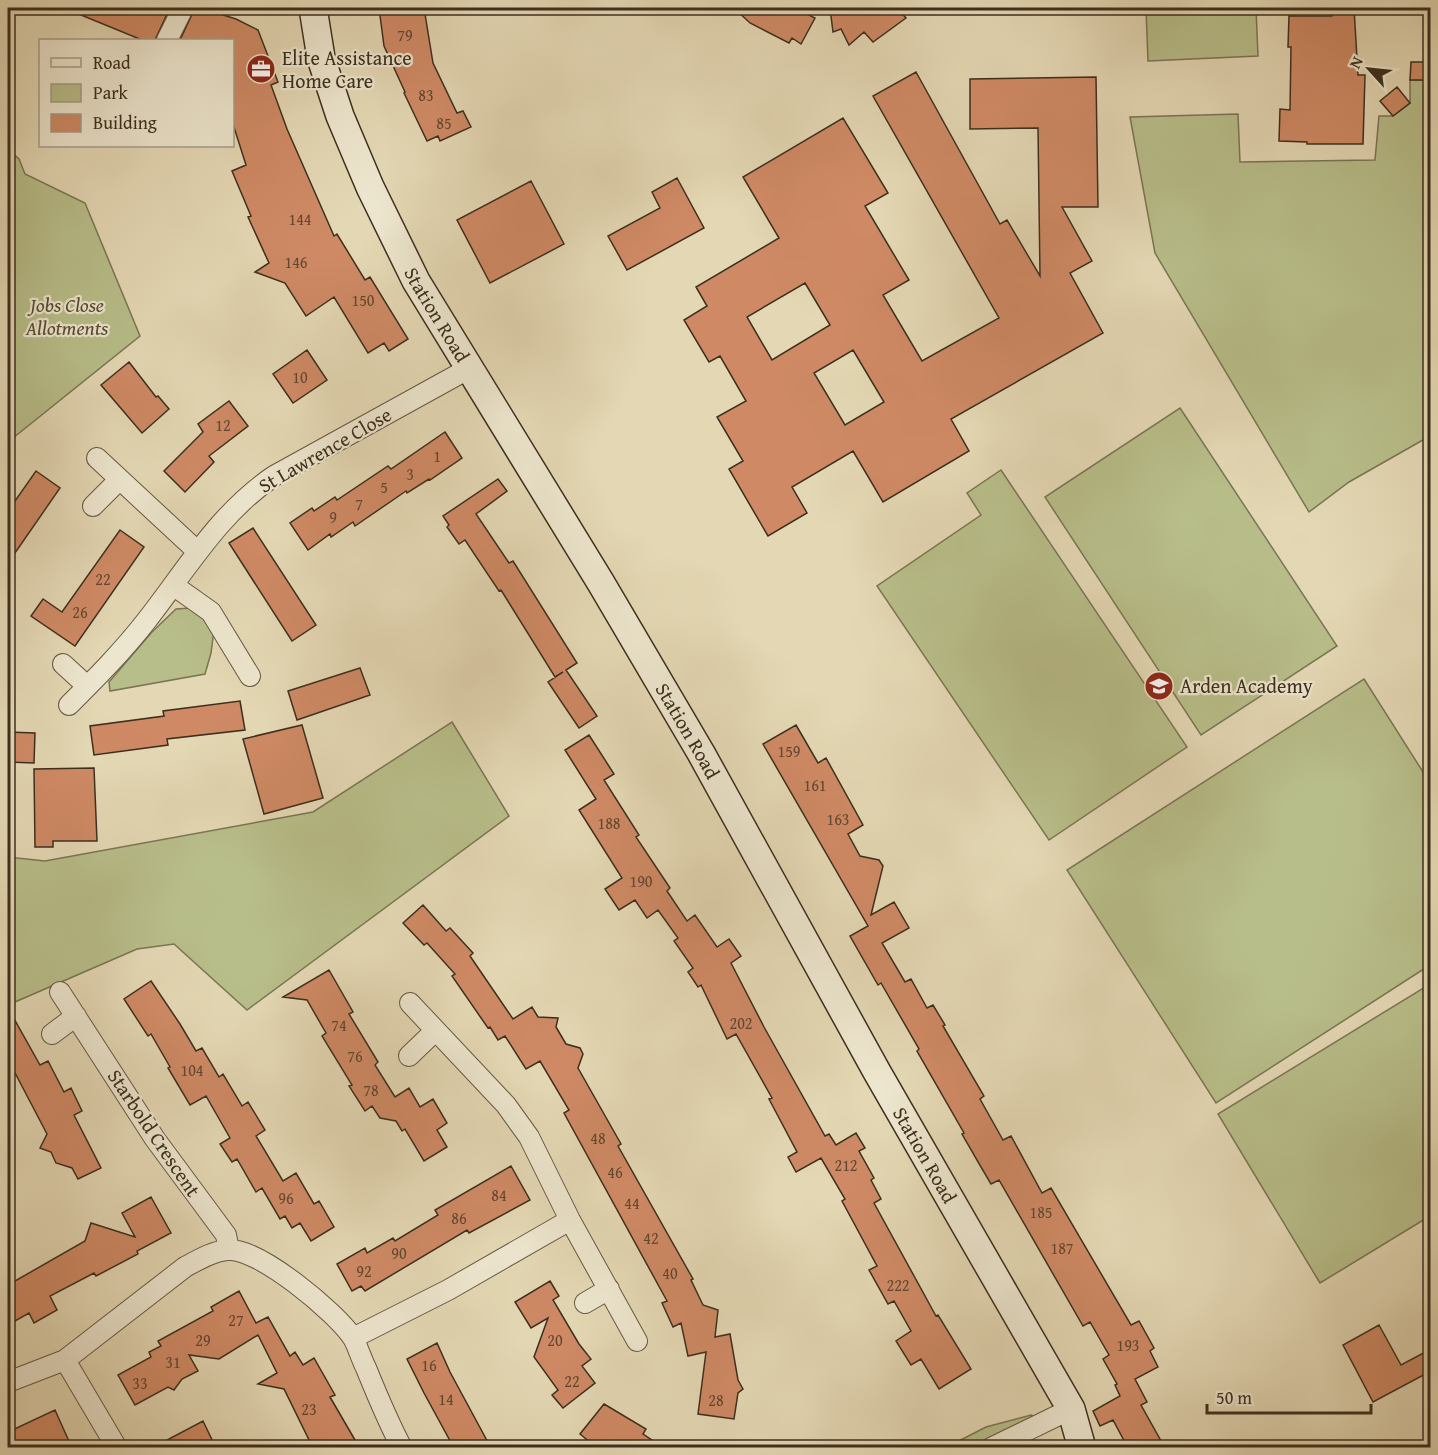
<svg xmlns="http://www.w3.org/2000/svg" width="1438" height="1455" font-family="'Gentium Book Plus',serif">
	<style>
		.green { fill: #b8be8a; stroke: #7a7654; stroke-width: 1.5 }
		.building { fill: #cf8a65; stroke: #3c2f1e; stroke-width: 1.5; fill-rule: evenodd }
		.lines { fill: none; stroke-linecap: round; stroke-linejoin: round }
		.street-casing { stroke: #665944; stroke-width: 22 }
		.secondary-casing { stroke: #3c2f1e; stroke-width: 30 }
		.street { stroke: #ede6ce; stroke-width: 20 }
		.secondary { stroke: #ede6ce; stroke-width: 27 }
		.labels { text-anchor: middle; stroke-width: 4.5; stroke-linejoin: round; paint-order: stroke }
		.number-label { font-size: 16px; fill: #614630 }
		.poi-label { font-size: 20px; fill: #3c2f1e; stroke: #ede6ce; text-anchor: start }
		.park-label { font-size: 20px; font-style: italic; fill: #554c34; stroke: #ede6ce }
		.street-label { font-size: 20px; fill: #3c2f1e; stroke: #ede6ce }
	</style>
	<rect width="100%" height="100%" fill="#e4d8b4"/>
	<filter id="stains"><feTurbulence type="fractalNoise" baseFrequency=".00333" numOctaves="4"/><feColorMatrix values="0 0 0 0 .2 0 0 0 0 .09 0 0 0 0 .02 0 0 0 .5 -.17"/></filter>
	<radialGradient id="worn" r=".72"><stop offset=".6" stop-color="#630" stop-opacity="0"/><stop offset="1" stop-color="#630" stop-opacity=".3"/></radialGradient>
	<!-- green -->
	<path class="green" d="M1146,8H1256L1258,56L1148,61Z
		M1410,80H1430V436L1349,482L1309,512L1155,253L1130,117L1238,114L1240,162L1375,160L1379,116H1393L1410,103Z
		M8,149L19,159L25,174L85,203L140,336L8,442Z
		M1180,408L1337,646L1201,735L1045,497Z
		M1001,470L1187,747L1049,840L877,586L981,515L967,493Z
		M191,608L201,614L214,630L211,653L205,674L110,691L109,682L152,632L176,609Z
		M1364,679L1430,783V965L1216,1103L1067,870Z
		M452,722L509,816L247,1010L174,944L137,949L8,1005V857L45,861L313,812Z
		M1430,984V1216L1320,1283L1218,1114Z
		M1031,1415L1044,1423L1005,1447L945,1448L986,1427Z"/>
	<!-- building -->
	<path class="building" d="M64,8H157L168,12L155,40H142Z
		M195,8H201L236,19L258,30L278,82L271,85L287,129L334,236L337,234L365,280L370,277L408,339L389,351L384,343L368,353L334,297L306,316L285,283L255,272L269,263L248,217L251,216L232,171L246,165L232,121V40H180Z
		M379,8H424L433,63L457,113L463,111L471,127L440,141L438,136L427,141L404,93L405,92L384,46Z
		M734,8H796L815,18L801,44L792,38L789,43L750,23Z
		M830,8H897L906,18L873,42L864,32L849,45L841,29L833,32Z
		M1337,8H1354L1358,75H1365L1363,144H1307V142L1279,141L1280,109L1290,110L1291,47H1288L1289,16H1332Z
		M1411,62H1431V80H1410Z
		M916,72L1000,224L1007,220L1040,276L1038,128L970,129V79L1096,77L1098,207H1062L1092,261L1070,273L1103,333L951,419L969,451L883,502L853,451L792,487L807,513L768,536L729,469L743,461L717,417L746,401L720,356L709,362L684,320L707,306L696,287L779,238L743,177L843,118L888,193L865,206L909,280L883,295L922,361L999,318L873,96ZM805,283L830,325L772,360L747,317ZM853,350L884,402L845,425L814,373Z
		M1397,87L1410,103L1393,116L1380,101Z
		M677,178L704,228L627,270L608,236L660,208L652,192Z
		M531,181L564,244L490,283L457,220Z
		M307,350L327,380L293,403L273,374Z
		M129,362L156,397L158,396L169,409L142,433L101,385Z
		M229,401L248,426L209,456L214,462L185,492L164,471L203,432L198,424Z
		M445,432L462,458L430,480L429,479L407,493L406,491L355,526L353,522L331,537L330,534L308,550L290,523L312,508L314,511L335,497L337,500L388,466L391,469Z
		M36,471L60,488L8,563V511Z
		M498,479L507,491L476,514L509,563L513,561L577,663L566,670L597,716L579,728L548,682L563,672L555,677L501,590L499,591L465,540L459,544L447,527L449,525L443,516Z
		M253,528L316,625L292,641L229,543Z
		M120,530L144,547L75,646L31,616L43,599L62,612Z
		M360,668L370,695L297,720L288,691Z
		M240,701L245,730L167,739L168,745L94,755L90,726L164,716L163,711Z
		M302,725L323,798L264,814L243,739Z
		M796,725L818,763L826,758L863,825L848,834L860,856L879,860L883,866L871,915L894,902L909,928L882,943L905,982L911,979L927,1008L933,1005L945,1025L943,1026L984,1096L980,1099L1003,1140L1011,1136L1042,1193L1051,1188L1131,1325L1139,1321L1154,1348L1150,1351L1158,1367L1135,1379L1147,1402L1141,1405L1165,1448H1128L1113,1420L1100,1426L1093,1411L1120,1396L1115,1385L1117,1384L1103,1359L1109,1355L1090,1322L1083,1326L999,1180L991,1184L981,1167L962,1134L964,1133L917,1051L919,1049L881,983L878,985L850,936L868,926L763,744Z
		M8,732L35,733L34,763L8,762Z
		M589,735L614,774L604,780L639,835L636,837L670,888L667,891L687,921L695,915L717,947L729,939L741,956L731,963L764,1027L825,1136L829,1134L836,1145L856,1133L865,1148L859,1151L874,1178L871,1180L881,1199L874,1203L936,1316L938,1315L971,1369L939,1389L921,1359L911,1365L896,1341L911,1331L894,1301L888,1304L869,1270L877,1266L842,1201L845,1199L821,1158L796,1172L788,1157L797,1152L769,1099L772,1098L736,1034L727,1039L701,985L698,987L688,972L693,968L674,941L678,938L658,910L647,918L635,900L619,910L605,889L622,878L579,810L596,799L565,750Z
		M94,768L97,841H53V847H35L34,769Z
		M423,905L446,931L450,928L473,953L470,956L513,1019L532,1007L538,1017L558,1018L556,1027L566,1044L580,1048L583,1054L578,1068L621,1144L618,1146L693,1279L691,1280L703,1305L718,1310L715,1337L730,1334L738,1380L743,1389L738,1393L734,1419L698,1414L706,1352L688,1356L681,1323L673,1327L662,1303L667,1301L564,1113L569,1110L540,1061L526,1069L505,1036L498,1040L490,1027L488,1028L452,976L455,974L427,943L424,945L403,923Z
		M329,970L353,1012L349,1014L378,1062L375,1065L395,1097L409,1088L420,1107L433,1099L447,1123L437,1130L447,1147L424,1161L405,1129L402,1131L396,1121L380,1118L372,1106L365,1111L349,1086L352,1085L322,1036L326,1033L307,1000L283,997Z
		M151,981L180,1024L196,1051L202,1048L219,1077L223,1074L242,1106L248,1102L265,1130L256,1136L283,1181L296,1173L314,1204L319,1201L334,1227L311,1241L300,1223L292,1228L285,1216L280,1219L262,1188L256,1192L237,1159L232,1162L220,1144L230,1138L206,1096L190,1105L168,1068L170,1067L151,1034L148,1036L124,999Z
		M8,1008L40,1065L48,1061L64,1092L71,1088L82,1111L74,1115L101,1168L78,1179L72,1168L56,1163L51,1152L40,1148L47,1134L14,1071L8,1075Z
		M511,1166L530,1200L469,1233L467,1230L365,1291L361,1286L352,1291L337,1264L365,1248L367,1253L393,1238L395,1241L438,1215L435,1210Z
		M151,1197L171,1233L137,1251L138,1254L96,1276L94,1273L50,1296L57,1310L34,1323L29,1313L8,1325V1285L85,1241L91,1223L135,1237L122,1213Z
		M550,1281L559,1296L553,1300L579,1344L591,1359L582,1366L595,1383L563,1408L552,1395L558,1390L534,1357L548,1318L531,1328L515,1302Z
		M239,1291L256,1323L268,1317L290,1356L295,1352L303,1365L314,1358L335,1395L330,1397L355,1440L354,1441L358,1448H313L284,1389L258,1384L277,1373L258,1335L219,1359L189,1355L198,1371L182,1379L174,1390L168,1387L135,1405L118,1375L151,1357L149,1352L161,1346L158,1341L213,1311L211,1307Z
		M1379,1325L1401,1365L1431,1349V1371L1373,1402L1343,1345Z
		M437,1343L450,1372L491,1448H454L424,1393L407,1359Z
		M604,1404L646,1429L643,1434L664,1448H597L580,1434Z
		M55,1410L72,1448H8V1432Z
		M203,1421L216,1448H152Z"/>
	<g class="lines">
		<!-- street casing -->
		<g class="street-casing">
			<path id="street" d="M167,40L183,8
				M97,458L197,551
				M93,506L119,480
				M173,585L211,612L250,676
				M63,664L87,686
				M69,705C97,677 122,652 147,620C187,569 219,513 274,476L468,369
				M60,992L155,1139L226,1235L229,1250
				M410,1003L506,1105L529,1137L570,1220L637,1341
				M52,1034L76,1016
				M409,1056L435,1031
				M585,1303L609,1289
				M353,1338L448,1290L570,1220
				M65,1360L117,1448
				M8,1382L65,1360L185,1267C198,1260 213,1251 228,1250C258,1247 337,1313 353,1338C358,1347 361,1358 366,1368C377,1395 388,1422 402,1448
				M991,1448L1071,1409"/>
		</g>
		<!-- secondary casing -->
		<g class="secondary-casing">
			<g id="secondary">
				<path id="s1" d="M313,8L321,58L340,116L370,187L416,281L601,583L701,753L877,1072L1071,1409L1082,1448"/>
			</g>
		</g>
		<!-- street -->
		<use href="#street" class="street"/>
		<!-- secondary -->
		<use href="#secondary" class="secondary"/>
	</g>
	<!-- icons -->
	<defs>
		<g id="office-disc" transform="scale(1.5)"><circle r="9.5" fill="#8f2418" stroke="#ede6ce"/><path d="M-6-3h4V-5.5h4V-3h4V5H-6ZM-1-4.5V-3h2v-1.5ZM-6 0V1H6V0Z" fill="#fff"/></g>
		<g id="school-disc" transform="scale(1.5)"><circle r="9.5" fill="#8f2418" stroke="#ede6ce"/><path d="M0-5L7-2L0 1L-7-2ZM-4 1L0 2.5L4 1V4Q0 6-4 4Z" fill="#fff"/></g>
	</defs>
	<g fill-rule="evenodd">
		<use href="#office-disc" x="261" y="69"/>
		<use href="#school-disc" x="1159" y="686"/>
	</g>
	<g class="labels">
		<!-- number labels -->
		<g class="number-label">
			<text x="405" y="41">79</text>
			<text x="426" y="101">83</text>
			<text x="444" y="129">85</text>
			<text x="300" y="225">144</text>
			<text x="296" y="268">146</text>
			<text x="363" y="306">150</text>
			<text x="300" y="383">10</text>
			<text x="223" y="431">12</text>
			<text x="437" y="462">1</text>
			<text x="410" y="480">3</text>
			<text x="384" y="493">5</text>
			<text x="359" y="510">7</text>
			<text x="333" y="523">9</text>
			<text x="103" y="585">22</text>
			<text x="80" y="618">26</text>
			<text x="789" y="757">159</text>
			<text x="815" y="791">161</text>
			<text x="838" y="825">163</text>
			<text x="609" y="829">188</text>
			<text x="641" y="887">190</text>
			<text x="741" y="1029">202</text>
			<text x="339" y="1031">74</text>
			<text x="355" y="1062">76</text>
			<text x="192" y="1076">104</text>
			<text x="371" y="1096">78</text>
			<text x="598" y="1144">48</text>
			<text x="846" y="1171">212</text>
			<text x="615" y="1178">46</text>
			<text x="499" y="1201">84</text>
			<text x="286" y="1204">96</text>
			<text x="632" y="1209">44</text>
			<text x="1041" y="1218">185</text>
			<text x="459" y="1224">86</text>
			<text x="651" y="1244">42</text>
			<text x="1062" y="1254">187</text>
			<text x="399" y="1259">90</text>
			<text x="364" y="1277">92</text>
			<text x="670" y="1279">40</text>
			<text x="898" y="1291">222</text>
			<text x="236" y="1326">27</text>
			<text x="203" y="1346">29</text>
			<text x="555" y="1346">20</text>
			<text x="1128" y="1351">193</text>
			<text x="173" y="1368">31</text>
			<text x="429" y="1371">16</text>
			<text x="572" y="1387">22</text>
			<text x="140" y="1389">33</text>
			<text x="446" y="1405">14</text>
			<text x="716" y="1406">28</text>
			<text x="309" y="1415">23</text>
		</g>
		<!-- poi labels -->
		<g class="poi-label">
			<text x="282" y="65">Elite Assistance<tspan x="282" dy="23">Home Care</tspan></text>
			<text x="1180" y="693">Arden Academy</text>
		</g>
		<!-- park labels -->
		<g class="park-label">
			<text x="67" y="312">Jobs Close<tspan x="67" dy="23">Allotments</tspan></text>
		</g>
		<!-- street labels -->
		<g class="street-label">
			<text dy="7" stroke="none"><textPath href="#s1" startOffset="333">Station Road</textPath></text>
			<text transform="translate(325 450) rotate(-30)" y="7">St Lawrence Close</text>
			<text dy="7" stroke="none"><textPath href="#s1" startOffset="819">Station Road</textPath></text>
			<text transform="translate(154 1133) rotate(56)" y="7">Starbold Crescent</text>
			<text dy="7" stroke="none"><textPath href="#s1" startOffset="1305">Station Road</textPath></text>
		</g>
	</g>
	<!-- margin -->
	<rect width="1438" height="1455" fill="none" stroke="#e4d8b4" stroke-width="30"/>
	<rect x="9" y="9" width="1420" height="1437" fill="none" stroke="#3c2f1e" stroke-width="3"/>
	<rect x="15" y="15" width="1408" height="1425" fill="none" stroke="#3c2f1e" stroke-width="1.5"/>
	<!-- legend -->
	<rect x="39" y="39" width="195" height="108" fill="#ede6ce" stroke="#a69d88" stroke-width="1.5"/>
	<rect x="51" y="58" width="30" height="9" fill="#ede6ce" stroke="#a69d88" stroke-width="1.5"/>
	<text x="93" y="69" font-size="18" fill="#3c2f1e">Road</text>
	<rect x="51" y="84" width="30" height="18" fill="#b8be8a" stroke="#a69d88" stroke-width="1.5"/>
	<text x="93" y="99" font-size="18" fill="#3c2f1e">Park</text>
	<rect x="51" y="114" width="30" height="18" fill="#cf8a65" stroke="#a69d88" stroke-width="1.5"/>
	<text x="93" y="129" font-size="18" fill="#3c2f1e">Building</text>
	<!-- north arrow -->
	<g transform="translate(1369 69) rotate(297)" stroke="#ede6ce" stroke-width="4.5" paint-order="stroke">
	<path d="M0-4.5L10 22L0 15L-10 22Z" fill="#3c2f1e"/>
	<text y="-9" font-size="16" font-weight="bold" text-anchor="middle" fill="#3c2f1e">N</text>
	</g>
	<!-- scale -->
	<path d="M1207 1404v9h164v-9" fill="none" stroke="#3c2f1e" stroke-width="3"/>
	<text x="1216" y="1404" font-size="18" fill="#3c2f1e" stroke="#ede6ce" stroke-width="4.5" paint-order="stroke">50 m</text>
	<rect width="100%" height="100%" filter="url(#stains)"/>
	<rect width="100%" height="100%" fill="url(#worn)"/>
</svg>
